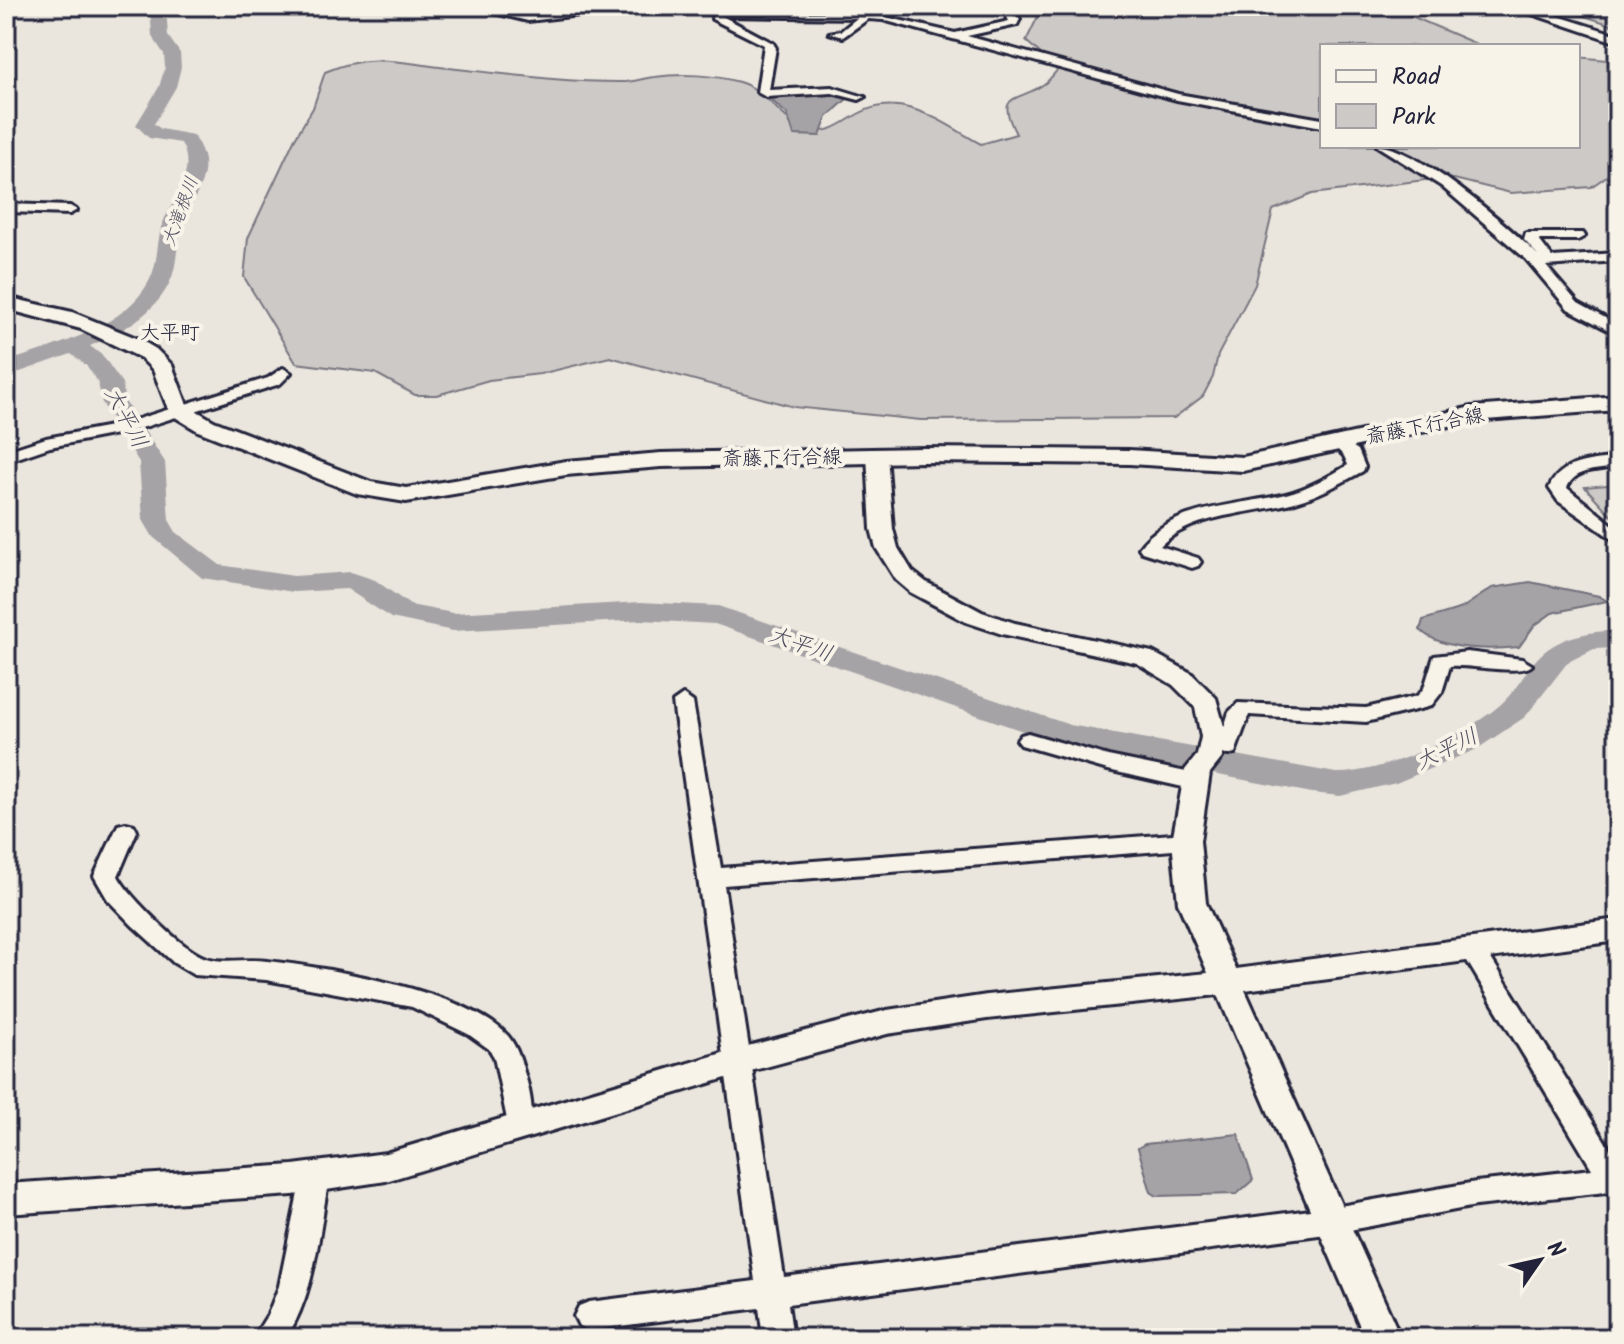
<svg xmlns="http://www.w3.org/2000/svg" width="1624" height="1344" font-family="Kalam,'Klee One',sans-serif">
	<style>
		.green { fill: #cdc9c6; stroke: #787680; stroke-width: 2 }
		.water { fill: #a6a3a6; stroke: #716f7b; stroke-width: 2 }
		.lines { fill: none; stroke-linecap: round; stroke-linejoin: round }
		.river { fill: #a6a3a6; fill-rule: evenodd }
		.minor-casing { stroke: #22223b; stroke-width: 6 }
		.tertiary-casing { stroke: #22223b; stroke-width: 6 }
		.secondary-casing { stroke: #22223b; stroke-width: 6 }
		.minor { fill: #f7f3e8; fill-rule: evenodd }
		.tertiary { fill: #f7f3e8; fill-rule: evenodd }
		.secondary { fill: #f7f3e8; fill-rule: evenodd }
		.labels { text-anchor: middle; stroke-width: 8; stroke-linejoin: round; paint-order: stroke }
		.far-water-label { font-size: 18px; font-style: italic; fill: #504f60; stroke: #f7f3e8 }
		.far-quarter-label { font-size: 20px; fill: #22223b; stroke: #f7f3e8 }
		.street-label { font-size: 20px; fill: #22223b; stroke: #f7f3e8 }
		.water-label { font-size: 22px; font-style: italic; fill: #504f60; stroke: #f7f3e8 }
	</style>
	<rect width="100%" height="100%" fill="#eae6de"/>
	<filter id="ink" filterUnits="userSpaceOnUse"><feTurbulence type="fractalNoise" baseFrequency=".0125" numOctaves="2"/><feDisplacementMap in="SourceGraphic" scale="16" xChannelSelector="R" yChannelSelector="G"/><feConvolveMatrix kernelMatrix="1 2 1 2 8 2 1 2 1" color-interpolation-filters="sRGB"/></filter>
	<g filter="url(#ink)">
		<!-- green -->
		<path class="green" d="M1043,6H1372L1402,12L1481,46H1322V146H1578V57L1616,61L1618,168L1591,187L1511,193L1454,179H1433L1312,194L1273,210L1255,285L1218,355L1213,377L1203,396L1174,418L921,420L794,407L610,357L540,374L489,380L437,395H415L375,373L296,363L244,277L248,238L294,140L313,108L325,72C372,52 401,63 449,68C505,74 563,82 619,82C631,83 643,78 655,77C681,73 714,75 739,82C771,91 780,125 814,131C831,133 844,122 858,114C901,89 944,124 981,144L1016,134C994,91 1018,103 1044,84C1049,81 1054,74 1058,69L1026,41Z
			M1554,6H1618V27Z
			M1618,484V523L1585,487Z"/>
		<!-- water -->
		<path class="water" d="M826,92L848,98L827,117L820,136L794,135L787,114L770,99L772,96Z
			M1530,582L1599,596L1607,601L1552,613L1534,626L1519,647C1490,650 1443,651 1420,630L1423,620L1462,608L1492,588Z
			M1238,1134L1253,1180L1237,1194L1157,1196L1151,1192L1138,1148L1145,1144Z"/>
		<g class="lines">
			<!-- river -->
			<path class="river" d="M150,6H166L168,36L180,53L181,67L176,87L154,124L161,129L193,135C217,170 198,188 184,221C177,236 178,253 174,270C165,308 123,332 90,346L103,356L122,383L126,403L165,462L169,520L176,532L220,565L294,576L351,572L375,580L410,605L453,613L641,602L718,606L1070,725L1336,773C1383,774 1464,736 1500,705C1514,693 1523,676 1534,662C1556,636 1586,632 1618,630V648L1594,649L1568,662L1525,717L1477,749L1396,783L1340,796L1312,793L1066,746L715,624L641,620L453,631L391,618L347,589L294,592L202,578L153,537L143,520L139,462L102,403L98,383L87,366L71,354L6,377V362C53,346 122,329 148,283C160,263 155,238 165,218C177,195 196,169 181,143L149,138L136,125L159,87L165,67L164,54L152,36Z"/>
			<!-- minor casing -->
			<g class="minor-casing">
				<path id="minor" d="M465,6H485L528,15L605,6H682L677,9L623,10L528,21Z
					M685,6L760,13L858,12V6H868V13L955,33L1009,21L1004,11L1014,6H1027L1015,14L1020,19L1017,25L967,36L1178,94L1322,119V127L1177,100L883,20L868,19L843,37L829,33L841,31L857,18L722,16L773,43L776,48L769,90L832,87L865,97L859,100L832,93L766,97L757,92L764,45L712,19L713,15Z
					M1377,146C1418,146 1507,225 1538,255L1524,240L1526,233H1583L1585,236L1578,240H1539L1552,257L1618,253V261L1546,266L1578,303L1618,325V335L1568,309L1526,259L1441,186Z
					M6,204L70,206L77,210L70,214L6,212Z
					M283,368L291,373L280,384L132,431L50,447L6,462V451L46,438L122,424L268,378Z
					M1339,438L1358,450L1365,467L1363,471C1341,483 1320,495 1295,502C1252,514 1193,513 1160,546L1198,558L1201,562L1198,566L1192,568L1142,552L1139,548C1171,505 1239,506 1286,494C1309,488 1328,477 1348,465L1344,456L1331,443Z
					M1618,457V467C1599,470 1575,468 1567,488L1618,529V543L1558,501L1549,488C1561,460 1592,461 1618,457Z
					M1467,652L1522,659L1532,665C1522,676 1468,664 1450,666L1442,692L1431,706L1424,708L1366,722L1249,715L1235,753L1228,755L1204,751L1200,746L1204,741L1220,740L1229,712L1238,703L1366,708L1417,696L1424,688L1434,656Z
					M683,695L693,702L721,868L1186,833L1194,835L1197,841L1194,847L1186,849L724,885L784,1277L1334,1207L1476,1182L1592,1169L1461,951L1464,944L1473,942L1482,944L1618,1162V1198L1606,1192L1476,1206L1334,1233L788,1304L793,1338H763L759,1308L589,1330L579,1326L574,1316L579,1306L589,1302L755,1281L673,702Z
					M1028,733L1108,756L1196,774L1204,777L1207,782L1204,787L1196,790L1108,770L1021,745L1017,740L1021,735Z
					M126,823L134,825L137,831L118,876C129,897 183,950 206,958C224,964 248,958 267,961C325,967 470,992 508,1036C517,1047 521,1061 525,1075C530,1091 536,1119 528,1134L519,1138L510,1134L494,1057L489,1049L468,1034L412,1007L266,980L194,975L174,963L132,925L108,900L94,876L118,825Z
					M315,1166L325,1169L329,1178C319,1231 316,1292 286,1338H253L268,1314L279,1286L301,1178L305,1169Z"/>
			</g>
			<!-- tertiary casing -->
			<g class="tertiary-casing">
				<path id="tertiary" d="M1508,6H1526L1618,35V43Z
					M877,449L887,455L893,529L898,548L912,571L926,582L982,612L1015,623L1152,652L1191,673L1216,698L1227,737L1222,758L1210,773L1200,841L1206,903L1236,969L1618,919V941L1245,990L1401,1338H1365L1218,995L987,1019L887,1034L736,1075L386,1181L293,1195L6,1214V1184L293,1165L386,1153L736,1049L887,1010L987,995L1208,973L1178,903L1172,841L1185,770L1197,755L1201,737L1195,707L1173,685L1137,663L1002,634L966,622L910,592L896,580L876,548L871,529L867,455Z"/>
			</g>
			<!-- secondary casing -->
			<g class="secondary-casing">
				<path id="secondary" d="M6,297L72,312L139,339L156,349L172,365L187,405L214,421L371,482L406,488L566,461L661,453L924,448L1129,450L1243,457L1472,407L1618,396V410L1472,421L1243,471L1129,464L924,462L661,467L566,475L406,502L357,494L198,431L170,414L153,370L141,358L81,329L6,309Z"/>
			</g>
			<!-- minor -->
			<use href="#minor" class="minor"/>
			<!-- tertiary -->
			<use href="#tertiary" class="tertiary"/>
			<!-- secondary -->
			<use href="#secondary" class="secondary"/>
		</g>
	</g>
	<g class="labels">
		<!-- far-water labels -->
		<g class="far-water-label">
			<text transform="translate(180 211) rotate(-70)" y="6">大滝根川</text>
		</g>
		<!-- far-quarter labels -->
		<g class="far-quarter-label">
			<text x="170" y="339">大平町</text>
		</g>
		<!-- street labels -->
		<g class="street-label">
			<text transform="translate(1425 425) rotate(-11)" y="7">斎藤下行合線</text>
			<text transform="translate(782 457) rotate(-1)" y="7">斎藤下行合線</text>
		</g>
		<!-- water labels -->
		<g class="water-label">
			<text transform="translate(127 417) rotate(62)" y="8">大平川</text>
			<text transform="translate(801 643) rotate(19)" y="8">大平川</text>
			<text transform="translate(1446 748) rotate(-26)" y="8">大平川</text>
		</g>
	</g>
	<!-- margin -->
	<rect width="1624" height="1344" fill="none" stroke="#f7f3e8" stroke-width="32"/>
	<rect x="16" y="16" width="1592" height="1312" fill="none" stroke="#22223b" stroke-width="3" filter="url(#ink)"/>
	<!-- legend -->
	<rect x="1320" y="44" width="260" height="104" fill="#f7f3e8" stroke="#a29fa3" stroke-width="2"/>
	<rect x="1336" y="70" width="40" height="12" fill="#f7f3e8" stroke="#a29fa3" stroke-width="2"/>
	<text x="1392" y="84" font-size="24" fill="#22223b">Road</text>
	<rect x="1336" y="104" width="40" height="24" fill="#cdc9c6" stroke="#a29fa3" stroke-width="2"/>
	<text x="1392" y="124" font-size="24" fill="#22223b">Park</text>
	<!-- north arrow -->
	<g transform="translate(1540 1260) rotate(56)" stroke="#f7f3e8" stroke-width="6" paint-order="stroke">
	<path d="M0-6L14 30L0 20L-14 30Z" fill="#22223b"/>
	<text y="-12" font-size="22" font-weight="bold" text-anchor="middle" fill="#22223b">N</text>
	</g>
</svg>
